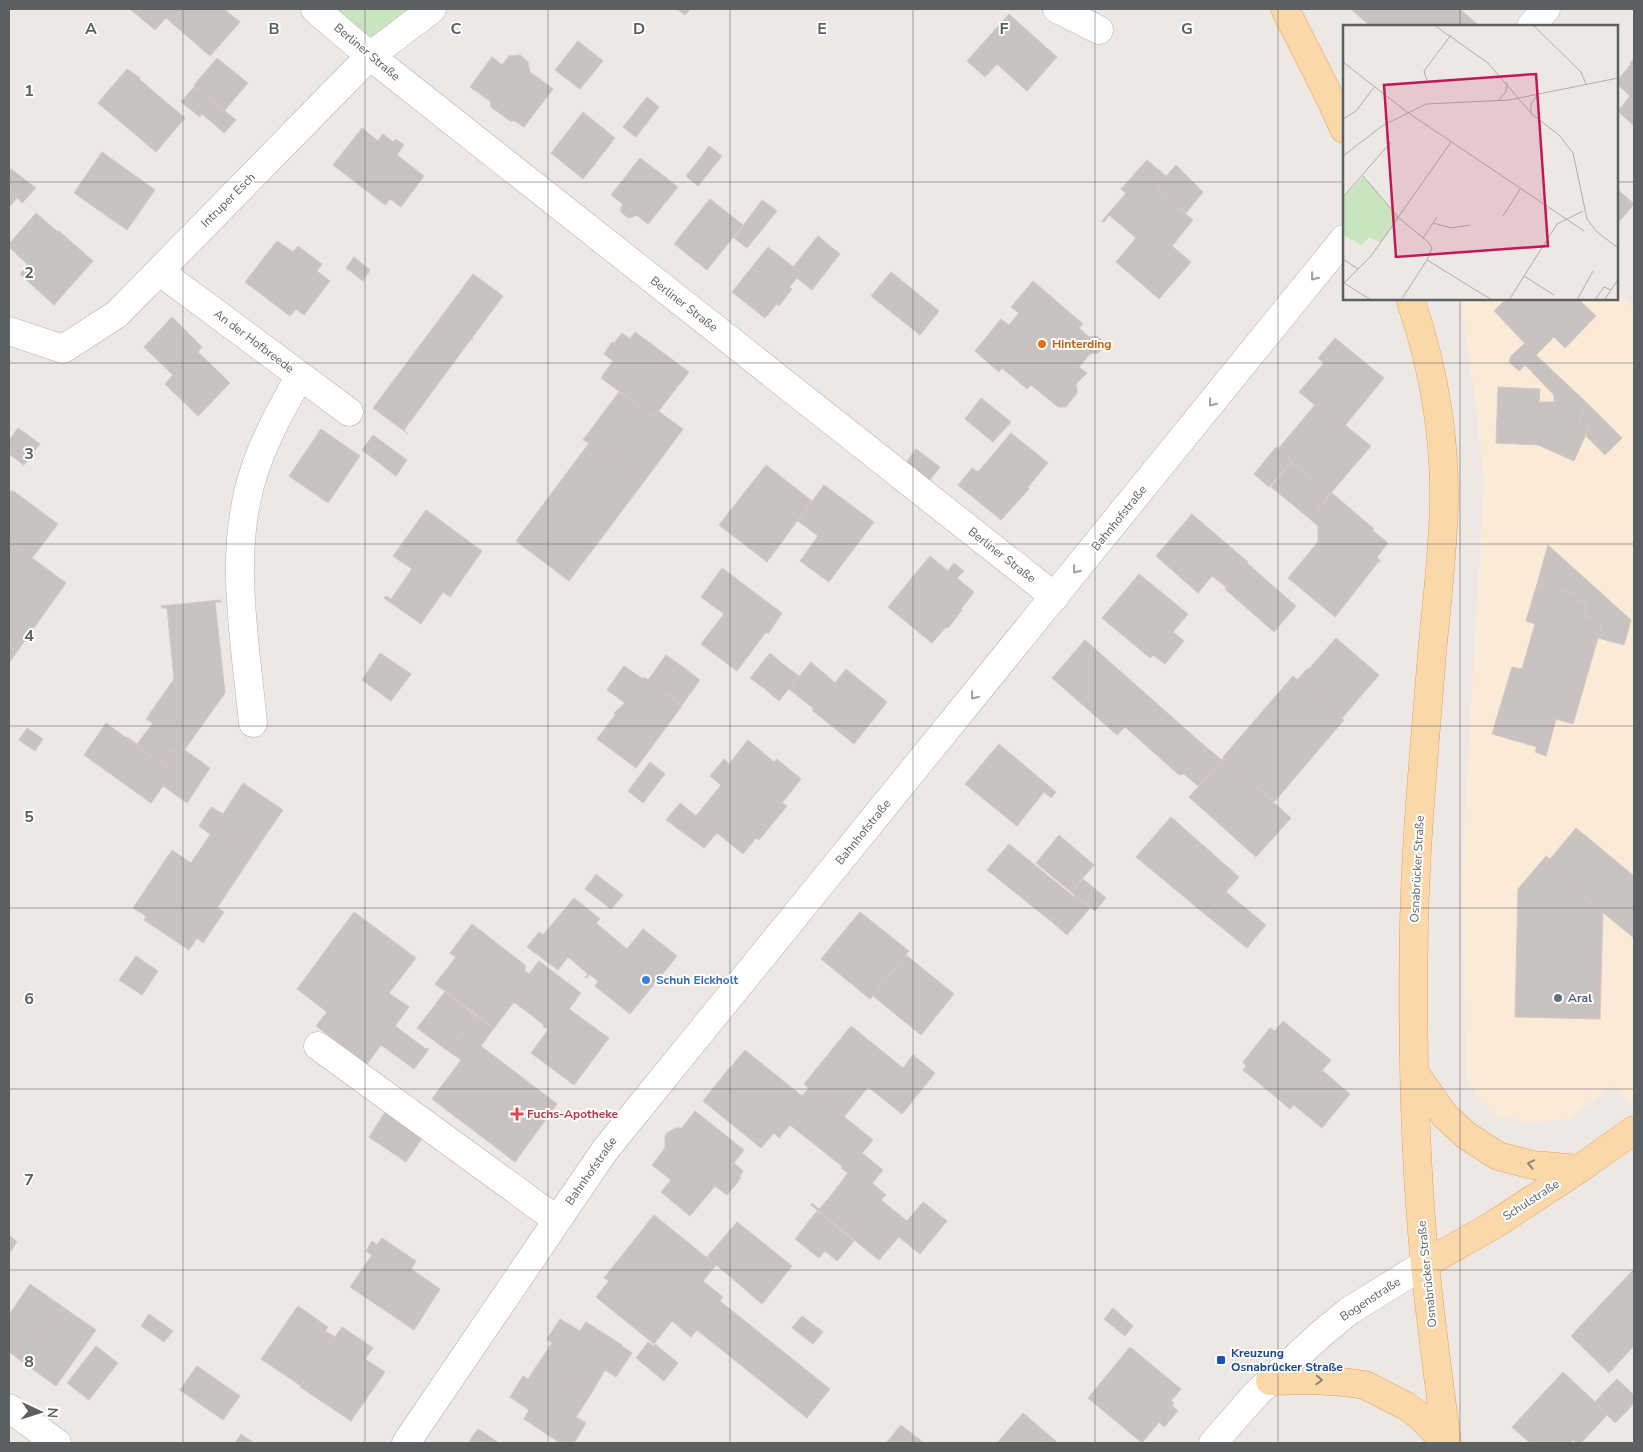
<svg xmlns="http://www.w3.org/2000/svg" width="1643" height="1452" font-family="'Nunito Sans',sans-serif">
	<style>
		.commercial { fill: #fcead9 }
		.green { fill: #cae4c0 }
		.building { fill: #c8c3c0; stroke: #d2c8c2 }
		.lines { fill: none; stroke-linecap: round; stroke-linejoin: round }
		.minor-casing { stroke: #afb3b5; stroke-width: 29 }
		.major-casing { stroke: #eb9d5e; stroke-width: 29 }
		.minor { stroke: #fff; stroke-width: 28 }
		.major { stroke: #fbd8aa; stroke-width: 28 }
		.oneway { stroke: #9da0a1 }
		.oneway2 { stroke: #8b8578 }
		.grid { fill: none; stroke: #5b6163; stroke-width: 1; stroke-opacity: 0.55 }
		.food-dot { fill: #e8710a; stroke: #fff; stroke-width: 2 }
		.shop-dot { fill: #3f7fe0; stroke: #fff; stroke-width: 2 }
		.service-dot { fill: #5c6f8a; stroke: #fff; stroke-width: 2 }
		.health-dot { fill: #e0444e; stroke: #fff; stroke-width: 2 }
		.transit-dot { fill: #1a4fb4; stroke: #fff; stroke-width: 2 }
		.labels { text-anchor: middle; stroke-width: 4; stroke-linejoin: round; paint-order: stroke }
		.street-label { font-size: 12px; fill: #5b6163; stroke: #fff }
		.food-label { font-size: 12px; font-weight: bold; fill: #c56008; stroke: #fff; text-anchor: start }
		.shop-label { font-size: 12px; font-weight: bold; fill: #366cbe; stroke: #fff; text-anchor: start }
		.service-label { font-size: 12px; font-weight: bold; fill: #4e5e75; stroke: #fff; text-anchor: start }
		.health-label { font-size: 12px; font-weight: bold; fill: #be3a42; stroke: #fff; text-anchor: start }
		.transit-label { font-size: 12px; font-weight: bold; fill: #164399; stroke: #fff; text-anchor: start }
		.inset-road { fill: none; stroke: #afaeac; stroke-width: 1 }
		.view { fill: #c2185b; fill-opacity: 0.15; stroke: #c2185b; stroke-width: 2.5 }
		.inset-edge { fill: none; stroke: #5b6163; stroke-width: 2.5 }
		.grid-label { font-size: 16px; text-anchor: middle; font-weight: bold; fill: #5b6163; stroke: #fff; stroke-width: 4; stroke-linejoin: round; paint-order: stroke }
	</style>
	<rect width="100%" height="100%" fill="#ede8e3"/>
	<!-- commercial -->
	<path class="commercial" d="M1617,290L1634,307V1110L1614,1087L1568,1119L1526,1123L1495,1115L1476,1096L1466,1075L1461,878L1484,479L1474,393L1462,312L1459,299H1617Z"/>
	<!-- green -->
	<path class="green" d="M315,9H432L370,56Z"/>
	<!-- building -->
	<path class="building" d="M130,9H224L240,22L210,56L166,18L155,30Z
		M677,9H691L685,15Z
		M1351,9H1460L1477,24L1475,26H1370Z
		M1009,14L1057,57L1027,91L997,64L985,77L967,61Z
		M578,41L603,61L580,89L555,70Z
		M520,55L528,62L530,72L553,89L524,127L515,121H510L491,107L490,101L470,87L492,57L502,65L509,56Z
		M217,58L248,83L224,111L194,85Z
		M1634,58V126L1618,111L1630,96L1617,84V81L1631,64L1630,63Z
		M127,69L140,78L139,79L185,118L156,152L98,103Z
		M195,86L236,120L224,133L202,114L200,117L181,102Z
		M647,97L659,107L636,137L623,127Z
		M583,112L615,138L583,179L551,153Z
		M362,128L378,141L383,134L393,142L396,139L404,145L397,155L424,176L401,207L390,199L385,205L333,165Z
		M709,146L722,156L715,165L702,156Z
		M102,152L155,190L127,230L74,193Z
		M702,156L715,165L698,186L686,176Z
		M640,158L678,187L648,224L636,215L633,217L628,218L621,212V207L623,204L611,195Z
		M1147,160L1166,176L1156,188L1193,220L1172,246L1191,262L1159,299L1116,262L1136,238L1109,215L1104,222L1102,221L1126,193L1121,189Z
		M1176,165L1203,192L1186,213L1156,188Z
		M11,169L36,188L22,203L9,189V172Z
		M9,189L18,197L9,207Z
		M1617,189L1634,204L1617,224Z
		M710,199L743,225L707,270L674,244Z
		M762,200L777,211L747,248L734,238Z
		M36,213L58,232L59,231L93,261L54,305L20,274L28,265L9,247V244Z
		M818,236L840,254L812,290L797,278L801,273L793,267Z
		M277,241L293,252L298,246L322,264L317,271L330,281L304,315L296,309L290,316L245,282Z
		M768,247L801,273L789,288L792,289L779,306L777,304L765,318L732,292Z
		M354,257L370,270L363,281L346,268Z
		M891,272L939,311L920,335L871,296Z
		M473,274L503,296L472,338L473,339L472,340L441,317Z
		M1033,281L1083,324L1079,328L1089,337L1097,336L1103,341L1104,347L1098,353L1090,354L1079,367L1087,373L1076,384L1077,393L1066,407H1058L1031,385L1027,389L1002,368L999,372L975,351L1001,319L1009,325L1019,313L1011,307Z
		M1506,299H1578L1596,316L1565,348L1554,337L1536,355L1494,311Z
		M172,317L202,347L198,352L230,383L198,416L165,384L173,375L144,347Z
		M441,317L471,339L404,430L408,434L373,408Z
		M635,332L689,372L654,417L601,378L613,361L604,354L612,342L614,343L622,333L630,339Z
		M1335,338L1384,378L1343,428L1299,392L1324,363L1318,358Z
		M1525,343L1536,355L1519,371L1509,362L1511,356Z
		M1536,355L1587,403L1579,420L1590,425L1574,461L1538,445L1496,443L1498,387L1540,389L1539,402H1554V395L1525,365Z
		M619,392L654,417L658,411L683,429L643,483L589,443L583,440Z
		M981,398L1011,422L993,442L965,419Z
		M1587,403L1622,438L1605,455L1586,436L1590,425L1579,420Z
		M1315,405L1343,428L1345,425L1371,446L1330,494L1288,459L1290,458L1278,449Z
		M18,428L40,444L24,465L9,454V440Z
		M321,429L360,456L328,503L289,476Z
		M1011,433L1048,463L1028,487L1029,489L1001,520L958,485L972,468L978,472Z
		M373,435L407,460L396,476L362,450Z
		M589,443L643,483L569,581L516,541Z
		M1276,447L1290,458L1288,459L1291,462L1269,487L1254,474Z
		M916,449L940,467L929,481L906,463Z
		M1291,462L1330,494L1310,519L1271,487Z
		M766,465L812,501L767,562L719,525Z
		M824,485L874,522L829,582L800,561L818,536L798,521Z
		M12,490L58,524L32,558L9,541V495Z
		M1332,493L1374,529L1372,530L1388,543L1377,557L1381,562L1379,561L1335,617L1288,578L1318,542V526L1310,519Z
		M426,510L482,551L450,597L443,592L421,624L384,598L386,596L391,599L412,569L393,556Z
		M1192,514L1248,562L1226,587L1212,576L1198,593L1156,556Z
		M9,541L66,583L16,653L9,647Z
		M1548,545L1631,620L1624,645L1598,638L1603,621L1583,615L1587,603L1578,601L1580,596L1537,584Z
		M930,556L948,571L954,563L964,571L957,578L974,592L961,609L962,610L948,628L946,627L932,643L888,607Z
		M1247,563L1296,606L1274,632L1225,589Z
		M722,568L782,613L768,634L766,632L737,671L701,644L724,614L701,597Z
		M1139,574L1188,614L1173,632L1184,641L1165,664L1153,655L1150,658L1102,618Z
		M1537,584L1580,596L1578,601L1587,603L1583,615L1603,621L1573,724L1556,719L1546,756L1535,752L1537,747L1492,734L1512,667L1522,669L1535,624L1526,621Z
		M220,600L221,602H215L225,693L180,756L170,749L160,763L126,739L127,737L137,744L153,723L146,719L174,679L167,608H162L161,606Z
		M1336,638L1379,675L1342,718L1297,680L1308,668L1309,669Z
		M1085,640L1207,748L1184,774L1179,775L1125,727L1117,735L1052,678Z
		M9,647L16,653L9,663Z
		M380,653L411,674L391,701L362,680Z
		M770,653L784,665L765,689L750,678Z
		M666,655L679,664L666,681L654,672Z
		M811,662L835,683L846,669L887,702L854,744L812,710L814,709L789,689Z
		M679,664L700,680L682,705L648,680L654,672L666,681Z
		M784,665L799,676L779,701L765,689Z
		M624,666L643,679L644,677L682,706L636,768L597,739L616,714L614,713L625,703L607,690Z
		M1293,676L1344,720L1274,802L1223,757Z
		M106,723L173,772L151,803L84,755Z
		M27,728L43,739L35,751L19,740Z
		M748,740L774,762L777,759L801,779L782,803L787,806L759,840L756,838L743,854L696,816L721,785L710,776L724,759L729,764Z
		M999,744L1056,792L1051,798L1044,792L1017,826L965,784Z
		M1207,748L1222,760L1198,786L1184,774Z
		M170,749L180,756L185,750L210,768L187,803L163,786L173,772L160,763Z
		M1224,758L1291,818L1256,857L1189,797Z
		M650,762L665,774L643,803L628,791Z
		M243,783L283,810L255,851L216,826L210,834L199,826L211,807L223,814Z
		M680,803L717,833L704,848L666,820Z
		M1171,817L1239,877L1206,915L1136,857Z
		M216,826L255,851L217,908L224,912L203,943L197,938L189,950L144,920L146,916L133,908L172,850L191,863Z
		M1576,828L1634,876V938L1545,865Z
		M1059,835L1094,865L1071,892L1036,863Z
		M1009,844L1073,896L1052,922L987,870Z
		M1546,856L1550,859L1545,865L1603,912L1600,1019L1515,1017L1518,889Z
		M596,874L623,895L611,909L585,889Z
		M1083,879L1106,898L1095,911L1071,892Z
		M1226,892L1266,925L1247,948L1206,915Z
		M1074,895L1090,908L1067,935L1052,922Z
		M574,898L600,919L596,923L627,949L643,929L677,956L630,1014L595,986L598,981L589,974L587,978L585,977L588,974L568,957L558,970L527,947L539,932L543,935Z
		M354,912L416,958L389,993L409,1007L395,1026L426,1049L427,1048L429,1049L414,1069L381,1045L367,1064L316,1026L327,1012L297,989Z
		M860,912L909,951L870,999L821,959Z
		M472,924L525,965V971L529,974L539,961L581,993L569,1009L609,1038L574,1085L531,1053L548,1030L543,1026L544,1025L514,1002L494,1028L435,984L456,957L450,953Z
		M906,955L954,994L921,1035L873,996Z
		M136,956L158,971L142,995L119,980Z
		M445,992L475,1015L448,1051L417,1028Z
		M475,1015L494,1028L481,1046L557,1104L515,1162L432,1099L461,1060L448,1051Z
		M1283,1021L1331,1060L1290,1109L1243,1070L1246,1066L1243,1062L1270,1028L1275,1031Z
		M851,1026L903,1068L913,1055L935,1073L902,1114L868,1087L844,1117L804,1084Z
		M745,1050L802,1096L809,1088L873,1140L862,1153L883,1170L872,1183L886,1195L881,1200L907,1221L923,1202L947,1221L920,1254L899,1237L890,1247L829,1198L848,1173L841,1168L843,1167L790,1125L779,1138L774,1133L761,1148L703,1101L730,1067H731Z
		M1322,1070L1350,1094L1322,1128L1294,1105Z
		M387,1109L425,1134L406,1162L369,1137Z
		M695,1111L744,1150L729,1169L741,1178L727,1195L715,1186L690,1216L661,1192L671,1180L652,1165L665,1148V1137L667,1133L676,1128H682Z
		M733,1162L743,1171L739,1177L729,1169Z
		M829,1198L890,1247L879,1260L811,1205L812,1203L819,1209Z
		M817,1211L854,1241L837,1261L825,1251L819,1258L795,1239Z
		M654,1215L716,1265L703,1281L723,1297L720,1301L830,1389L807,1418L697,1330L691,1337L672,1321L654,1344L596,1297L609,1281L604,1278Z
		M737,1222L792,1266L762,1304L707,1257Z
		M9,1235L17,1242L9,1254Z
		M382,1238L416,1261L411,1269L440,1289L414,1330L350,1287L372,1255L366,1251L372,1241L377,1245Z
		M1634,1269V1346L1609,1373L1571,1336Z
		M30,1284L63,1307L24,1363L9,1352V1315Z
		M298,1306L328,1327L325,1331L335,1337L301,1386L261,1359Z
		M63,1307L96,1330L56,1386L24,1363Z
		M1113,1308L1133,1326L1125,1336L1104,1319Z
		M149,1314L173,1331L164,1342L141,1326Z
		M802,1316L823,1332L813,1344L792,1328Z
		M560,1319L580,1331L586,1322L622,1345V1346L632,1353L616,1377L605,1370L591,1394L540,1361L552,1343L547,1339Z
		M342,1327L373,1348L365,1359L385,1372L351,1421L300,1387Z
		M648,1342L653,1346L655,1344L678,1363L664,1381L636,1358Z
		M96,1346L118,1363L89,1400L67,1383Z
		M1130,1347L1181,1389L1171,1401L1174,1403L1172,1406L1178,1411L1164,1427L1159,1422L1142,1443L1088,1398Z
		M540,1361L591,1394L576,1417L586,1423L574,1443H560L524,1419L529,1410L510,1397L523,1376L528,1379Z
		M197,1366L240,1396L223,1420L180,1390Z
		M1563,1372L1608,1414L1581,1443H1577L1573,1440L1569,1443H1530L1512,1427Z
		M1617,1379L1634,1395V1403L1627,1411L1605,1391Z
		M1605,1391L1627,1411L1615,1423L1607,1415L1608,1414L1595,1402Z
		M1023,1413L1058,1443H997Z
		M901,1425L924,1443H886Z
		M478,1429L499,1443H468Z
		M241,1434L254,1443H235Z"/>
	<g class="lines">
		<!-- minor casing -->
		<g class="minor-casing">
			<path id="minor" d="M315,9L370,56L1055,597
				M1057,9L1099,30
				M1531,26L1546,9
				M159,271L349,412
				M9,331L63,349L117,314L370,56L432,9
				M253,723C245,639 227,550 255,469C266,436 283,406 300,376
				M318,1046L557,1220
				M9,1408L57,1443
				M406,1443L605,1150L1344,239
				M1213,1443L1257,1393L1321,1334L1349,1311L1425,1264"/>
		</g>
		<!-- major casing -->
		<g class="major-casing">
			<path id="major" d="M1285,9L1330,98L1344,129
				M1410,299C1435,370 1448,450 1443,526C1441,569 1436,611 1432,653C1425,743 1416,834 1414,924C1412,1038 1414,1152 1425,1265C1431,1325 1439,1384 1447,1443
				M1414,1072L1445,1116L1467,1136L1498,1156L1533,1165L1579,1169
				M1425,1264L1495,1224L1579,1169L1634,1130
				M1270,1381L1314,1380L1343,1382L1365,1385L1406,1406L1420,1416L1446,1443"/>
		</g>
		<!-- minor -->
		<use href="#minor" class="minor"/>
		<!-- major -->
		<use href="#major" class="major"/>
	</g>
	<!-- one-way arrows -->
	<defs><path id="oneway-chevron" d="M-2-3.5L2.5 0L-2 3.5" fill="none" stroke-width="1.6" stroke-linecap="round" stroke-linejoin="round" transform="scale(1.25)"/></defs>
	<g class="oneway">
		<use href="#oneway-chevron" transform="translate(1314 277) rotate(129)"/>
		<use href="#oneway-chevron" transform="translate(1212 403) rotate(129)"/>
		<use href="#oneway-chevron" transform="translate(1076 570) rotate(129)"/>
		<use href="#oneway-chevron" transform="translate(974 696) rotate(129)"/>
	</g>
	<g class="oneway2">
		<use href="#oneway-chevron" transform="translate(1531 1164) rotate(-169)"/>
		<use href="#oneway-chevron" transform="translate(1319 1380) rotate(3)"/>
	</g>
	<!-- grid -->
	<path class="grid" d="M183,9V1443M365,9V1443M548,9V1443M730,9V1443M913,9V1443M1095,9V1443M1278,9V1443M1460,9V26M9,182H1344M1617,182H1634M1460,299V1443M9,363H1634M9,544H1634M9,726H1634M9,908H1634M9,1089H1634M9,1270H1634"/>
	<!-- markers -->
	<circle class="food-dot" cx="1042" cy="344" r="5"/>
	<circle class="shop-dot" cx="646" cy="980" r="5"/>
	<circle class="service-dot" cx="1558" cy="998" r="5"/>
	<path class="health-dot" d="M514.5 1106.5h5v5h5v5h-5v5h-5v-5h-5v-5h5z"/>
	<rect class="transit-dot" x="1216" y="1355" width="10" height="10" rx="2.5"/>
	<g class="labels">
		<!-- street labels -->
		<g class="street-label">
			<text transform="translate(367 52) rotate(40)" y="4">Berliner Straße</text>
			<text transform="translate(228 200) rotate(-45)" y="4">Intruper Esch</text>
			<text transform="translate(684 304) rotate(38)" y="4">Berliner Straße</text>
			<text transform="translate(254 341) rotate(37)" y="4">An der Hofbreede</text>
			<text transform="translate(1119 518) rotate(-51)" y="4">Bahnhofstraße</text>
			<text transform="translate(1002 555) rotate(38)" y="4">Berliner Straße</text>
			<text transform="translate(863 832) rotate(-51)" y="4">Bahnhofstraße</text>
			<text transform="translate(1417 869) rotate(-87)" y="4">Osnabrücker Straße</text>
			<text transform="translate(591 1171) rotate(-55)" y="4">Bahnhofstraße</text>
			<text transform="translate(1531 1200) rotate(-33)" y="4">Schulstraße</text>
			<text transform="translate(1427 1274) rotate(-96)" y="4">Osnabrücker Straße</text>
			<text transform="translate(1370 1299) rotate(-33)" y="4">Bogenstraße</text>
		</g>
		<!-- food labels -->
		<g class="food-label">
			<text x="1052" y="348">Hinterding</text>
		</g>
		<!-- shop labels -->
		<g class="shop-label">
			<text x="656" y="984">Schuh Eickholt</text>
		</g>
		<!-- service labels -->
		<g class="service-label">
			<text x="1568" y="1002">Aral</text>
		</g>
		<!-- health labels -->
		<g class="health-label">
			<text x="527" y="1118">Fuchs-Apotheke</text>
		</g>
		<!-- transit labels -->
		<g class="transit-label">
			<text x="1231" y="1357">Kreuzung<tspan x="1231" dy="14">Osnabrücker Straße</tspan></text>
		</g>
	</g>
	<!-- overview -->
	<g transform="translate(1343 25)">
		<rect width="275" height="275" fill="#ede8e3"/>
		<path d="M20,151L56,193L38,218L26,212L19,220L0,210V173Z" fill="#cae4c0"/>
		<path class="inset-road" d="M91,0L145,38L175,73M190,0L238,47L243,59M0,37L64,87L241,206M84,56L81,46L108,10M175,73L190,90L216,110L230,128L244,194L254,207L275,223M155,76L163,67L164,58M188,89V79L194,70M0,94L13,86L32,61M0,131L39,101L83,79L166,75L275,53M20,151L56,193L85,217L89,223L84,235L149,275M0,172L48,117M160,191L177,164M90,198L108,203L127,200M80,213L94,192M0,234L15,244M181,251L211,270M1,258L28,275M0,259L28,231L108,117M58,275L84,235M166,275L214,199L240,186M234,275L250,246M252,275L261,262L268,265M261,275L275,255"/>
		<path class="view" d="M193,49L205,221L53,232L41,60Z"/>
		<rect width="275" height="275" class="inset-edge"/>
	</g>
	<g class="grid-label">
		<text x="91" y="34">A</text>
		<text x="274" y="34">B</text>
		<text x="456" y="34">C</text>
		<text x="639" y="34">D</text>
		<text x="822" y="34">E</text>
		<text x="1004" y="34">F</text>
		<text x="1187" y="34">G</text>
		<text x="29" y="96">1</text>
		<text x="29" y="278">2</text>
		<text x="29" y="459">3</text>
		<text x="29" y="641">4</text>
		<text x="29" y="822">5</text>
		<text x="29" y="1004">6</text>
		<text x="29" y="1185">7</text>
		<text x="29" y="1367">8</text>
	</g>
	<!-- border -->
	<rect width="1643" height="1452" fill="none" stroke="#5b6163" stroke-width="20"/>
	<!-- north arrow -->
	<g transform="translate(40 1412) rotate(94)" stroke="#ffffff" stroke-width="4" paint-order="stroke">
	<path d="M0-4L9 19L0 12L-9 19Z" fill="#5b6163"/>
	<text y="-8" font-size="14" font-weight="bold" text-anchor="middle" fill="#5b6163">N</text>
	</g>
</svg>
